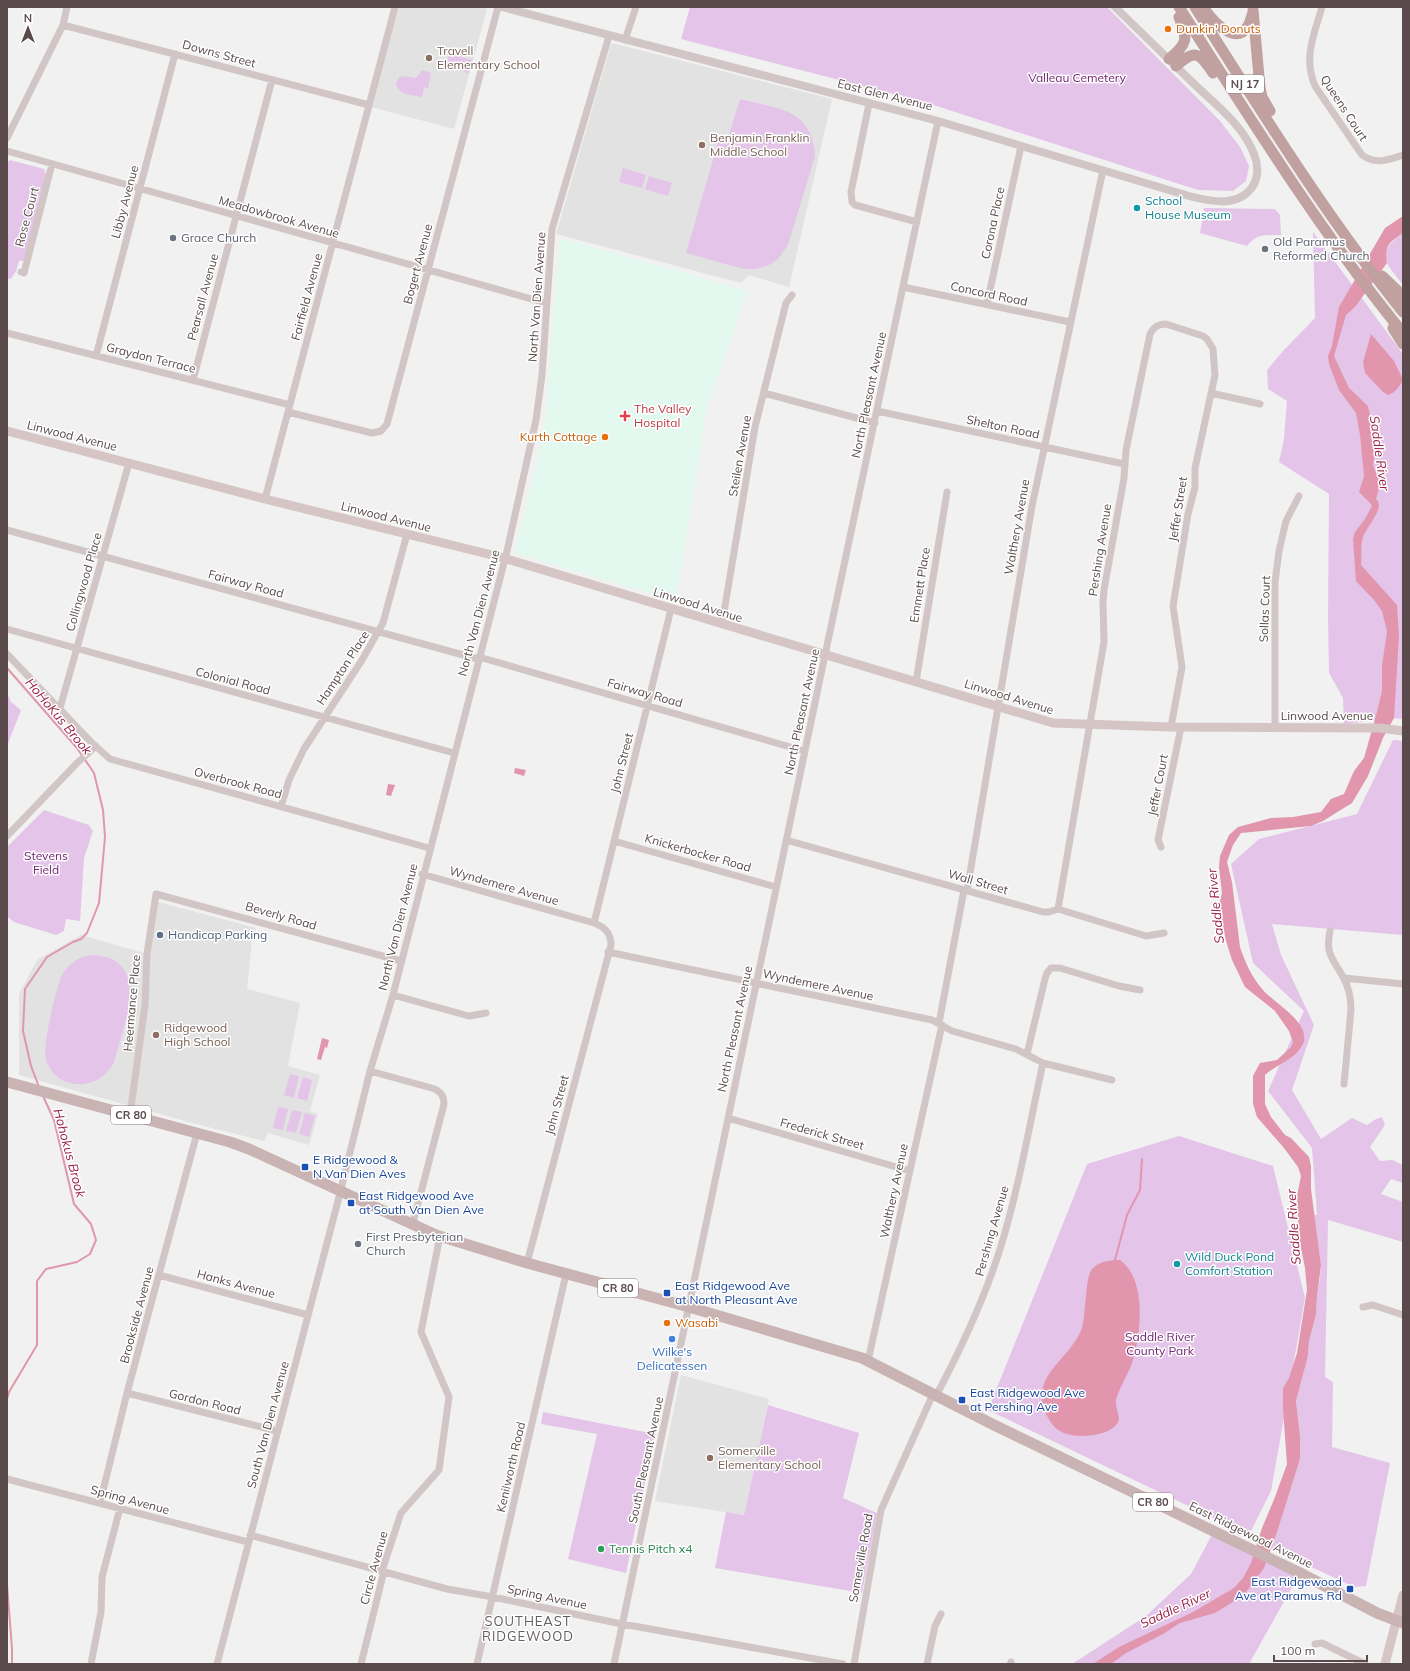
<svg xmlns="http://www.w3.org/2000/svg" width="1410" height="1671" font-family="Mulish,sans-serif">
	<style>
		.education { fill: #e1e2e1 }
		.medical { fill: #e3f8ef }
		.green { fill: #e4c4e9 }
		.water { fill: #e196ae }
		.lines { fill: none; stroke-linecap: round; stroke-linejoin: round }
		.stream { stroke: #e196ae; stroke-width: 2 }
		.minor { stroke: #d2c5c6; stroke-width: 7 }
		.tertiary { stroke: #d2c5c6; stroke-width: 8 }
		.secondary { stroke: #d5c5c5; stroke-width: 9 }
		.primary { stroke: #cab3b3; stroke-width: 11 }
		.trunk { stroke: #c1a0a0; stroke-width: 11 }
		.food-dot { fill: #e8710a; stroke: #fff; stroke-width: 1.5 }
		.education-dot { fill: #8d6e63; stroke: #fff; stroke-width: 1.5 }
		.culture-dot { fill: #0f9aa8; stroke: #fff; stroke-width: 1.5 }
		.worship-dot { fill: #6b7280; stroke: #fff; stroke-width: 1.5 }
		.health-dot { fill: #e0444e; stroke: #fff; stroke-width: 1.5 }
		.service-dot { fill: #5c6f8a; stroke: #fff; stroke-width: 1.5 }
		.transit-dot { fill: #1a4fb4; stroke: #fff; stroke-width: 1.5 }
		.shop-dot { fill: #3f7fe0; stroke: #fff; stroke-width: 1.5 }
		.leisure-dot { fill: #2e9e5b; stroke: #fff; stroke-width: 1.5 }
		.labels { text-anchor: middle; stroke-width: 3; stroke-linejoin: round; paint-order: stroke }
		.shield { fill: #fff; stroke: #8c8081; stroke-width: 1 }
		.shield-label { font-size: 11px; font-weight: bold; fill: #5a4a4b }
		.food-label { font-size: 12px; fill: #c56008; stroke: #fff; text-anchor: start }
		.education-label { font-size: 12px; fill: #785e54; stroke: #fff; text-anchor: start }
		.street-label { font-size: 12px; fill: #5a4a4b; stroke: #fff }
		.park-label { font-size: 12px; fill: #712373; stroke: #fff }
		.culture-label { font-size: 12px; fill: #0d838f; stroke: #fff; text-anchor: start }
		.worship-label { font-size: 12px; fill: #5b616d; stroke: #fff; text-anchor: start }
		.health-label { font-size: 12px; fill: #be3a42; stroke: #fff; text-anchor: start }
		.service-label { font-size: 12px; fill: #4e5e75; stroke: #fff; text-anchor: start }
		.transit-label { font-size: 12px; fill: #164399; stroke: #fff; text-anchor: start }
		.shop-label { font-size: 12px; fill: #366cbe; stroke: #fff }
		.leisure-label { font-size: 12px; fill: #27864d; stroke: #fff; text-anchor: start }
		.water-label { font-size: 13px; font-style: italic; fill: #981f45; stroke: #fff }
		.neighbourhood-label { font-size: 13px; letter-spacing: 1px; fill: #635d5d; stroke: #fff }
	</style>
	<rect width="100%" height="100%" fill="#f0f1f0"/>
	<!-- education -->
	<path class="education" d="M399,7H477L487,9L454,129L371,107Z
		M611,44H616L832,99L789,287L749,275L741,283L556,234Z
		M158,902L256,928L252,939L247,989L300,1003L288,1066L320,1075L310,1111L318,1114L309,1145L268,1133L264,1141L192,1123L19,1075V994L37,960L81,935L147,954Z
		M681,1375L769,1399L744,1515L655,1501Z"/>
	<!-- medical -->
	<path class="medical" d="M560,238L748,291L707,406L676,601L515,553L545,426Z"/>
	<!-- green -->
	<path class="green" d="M690,7H1107L1220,121L1240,147L1249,166L1246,181L1233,191L1198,190L924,102L681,39Z
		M449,54L472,60L469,73L446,67Z
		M422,70L431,73L428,88L424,87L422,97C412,95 398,95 396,84L399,77L404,76L416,78Z
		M740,99C778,109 812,108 815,156L788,245L778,259L769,265L756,269H744L686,253L719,139L727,141Z
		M10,160L44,169L47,178L24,261H19L16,271L11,279L7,278V163Z
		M623,168L646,175L642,188L619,182Z
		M649,176L672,183L668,196L645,189Z
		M1204,208L1275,209L1280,215L1281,235C1266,235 1257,233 1247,246L1200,233Z
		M1313,232L1403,354V719L1394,718L1344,724L1343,698L1329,673L1328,618L1329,494L1279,462L1284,439L1287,401L1268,389L1267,370L1284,350L1315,318Z
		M1403,233V285C1385,261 1374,254 1403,233Z
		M7,693L11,702L21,710L7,746Z
		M1393,740L1403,741V935L1272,924L1281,955L1314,1025L1292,1090L1321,1139L1352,1118L1367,1125L1376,1119L1382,1117L1385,1125L1370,1147L1380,1161L1392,1160L1403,1165V1183L1391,1179L1381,1194L1403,1202V1242L1328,1220L1325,1377L1333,1382L1332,1447L1390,1463L1366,1586L1354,1587L1271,1548L1300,1459V1435L1296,1401L1308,1356L1309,1341L1316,1315L1317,1297L1320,1278L1321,1265L1314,1215H1317L1312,1148L1268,1091L1304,1011L1253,963L1231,864L1259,839L1357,814Z
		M44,810L89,825L93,831L84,858L80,921L66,919L64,931L56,935L14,922L8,917L7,908V847Z
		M93,955C152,958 124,1024 115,1059C104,1091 56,1094 46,1059C42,1046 56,988 62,975C69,963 79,956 93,955Z
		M290,1074L299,1076L294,1098L284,1095Z
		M303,1077L312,1080L307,1101L297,1098Z
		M278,1107L288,1109L283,1130L273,1128Z
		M292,1110L302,1112L296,1133L286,1131Z
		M305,1113L315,1116L309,1137L299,1134Z
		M1179,1136L1273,1166L1305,1298L1271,1491L1249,1535L988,1410L1087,1164Z
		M768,1405L859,1433L843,1498L877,1513L862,1593L715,1568L726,1512L744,1515Z
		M543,1412L655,1434L626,1573L568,1559L597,1434L541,1424Z
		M1214,1531L1300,1573L1249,1664H1072L1146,1616L1191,1574Z"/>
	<!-- water -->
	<path class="water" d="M1403,216V233C1389,243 1384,245 1387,263L1355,307L1346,315L1334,356L1349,388L1368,406L1376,443L1373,465L1380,484L1376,499C1386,507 1367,526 1363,537C1360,545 1362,556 1361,565L1397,605L1399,636L1394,718L1383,738L1368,776L1352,803L1323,821L1311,826L1241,833L1233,845L1227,862L1232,882L1240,947C1245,962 1252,978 1263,990C1273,1002 1312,1023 1303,1044C1295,1060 1277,1064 1265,1075V1104L1271,1117L1285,1135L1291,1138L1309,1157L1311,1166V1189L1321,1265L1317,1297L1316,1315L1309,1341L1308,1356L1296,1401L1300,1435V1459L1278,1529L1264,1568L1244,1595L1215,1613L1180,1623L1163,1634L1126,1653L1111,1664H1093L1119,1647L1193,1612L1234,1588L1243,1578L1251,1563L1262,1528L1275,1497L1287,1464L1283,1409V1388L1289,1378L1297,1353L1307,1290L1305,1268L1299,1238L1297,1196L1301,1176L1298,1167L1284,1148L1257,1117L1253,1104V1076L1260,1063L1277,1060L1291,1047L1293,1042L1289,1031L1275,1011L1245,987L1232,960L1226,941L1219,905L1222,893L1219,867L1220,856L1229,835L1238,827L1271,818L1293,817L1321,812L1331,799L1344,794L1354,771L1364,758L1377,712L1382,691V666L1387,631L1382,611L1374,600L1356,581L1353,539L1355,532L1365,519L1372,506L1370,503L1359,492L1364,476L1360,435L1356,413L1339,390L1329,364L1328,356L1332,346L1339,307L1385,228Z
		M1371,334L1394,361L1403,380C1399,387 1396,392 1388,395L1383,392L1365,373L1363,362Z
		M515,768L526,770L524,776L514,773Z
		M388,784L395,785L391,796L386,795Z
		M322,1038L329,1040L327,1048L325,1047L321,1060L317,1059Z
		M1120,1260C1148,1280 1141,1338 1131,1366C1128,1374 1116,1394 1116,1402C1115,1410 1123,1418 1116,1425C1107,1436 1080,1438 1067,1434C1056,1431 1051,1424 1046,1414C1028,1376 1071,1359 1082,1328C1086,1314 1085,1278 1092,1269C1099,1261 1111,1260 1120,1260Z"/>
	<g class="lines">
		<!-- stream -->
		<path class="stream" d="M7,668L77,748L94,773L103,810L105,837L99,903L87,933L81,939L73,942L47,957L25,989L23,1031L31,1066L39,1087
			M1115,1260L1127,1215L1140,1190L1142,1159
			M7,1399L9,1392L37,1345V1281L46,1269L77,1262L90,1254L96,1240L91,1224L74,1204L54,1120L43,1096
			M7,1584L12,1649V1664"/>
		<!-- minor -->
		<path class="minor" d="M1322,7C1314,35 1303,57 1315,86L1362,155C1376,165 1388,160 1403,155
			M63,25L369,105
			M625,40L636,7
			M869,104L851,192L852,202L855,205L917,222
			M7,138L63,25L67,7
			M7,151L546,303
			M21,272L24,273L52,164
			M903,287L1070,322
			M987,304L1021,146
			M7,333L290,405
			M96,356L175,54
			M193,380L272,80
			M764,393L875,423
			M1211,393L1260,404
			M877,411L1124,464
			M288,412L372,433L381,431L387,424L498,7
			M265,499L395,7
			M7,530L478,659
			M722,624L755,427L786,303L792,295
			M7,629L454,753
			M7,654L91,742L110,759L429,848
			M479,657L804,751
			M916,682L947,492
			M60,708L129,463
			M1275,728V582L1279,551L1286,521L1299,496
			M281,807L289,780L304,749L362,660L383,623L407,534
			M7,836L77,763L96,746
			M786,840L1043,912H1049L1058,909L1146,936L1164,933
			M614,841L776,887
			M1161,847L1158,840L1181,727
			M422,874L594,923C605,927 611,933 611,945L527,1263
			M967,891L1032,506L1103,170
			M1058,909L1104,642L1103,602L1104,590L1124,478L1126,450L1150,334C1154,327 1158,324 1166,324L1203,336L1207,339L1213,349L1215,375L1195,468V487L1188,514L1173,606L1182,667L1171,727
			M594,923L671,609
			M1330,931C1325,955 1333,958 1343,977C1349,987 1351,999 1351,1010L1344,1084
			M608,952L932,1020L952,1031L1016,1049L1043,1063L1112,1080
			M1344,978L1403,984
			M393,995L469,1016L486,1013
			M939,1023L964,890
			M1027,1054L1045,979L1047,973L1051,968H1060L1119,986L1140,990
			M370,1071L435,1089C442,1093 444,1097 444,1104L413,1223
			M130,1115L145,1005L147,954L156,894L401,961
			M728,1118L910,1171
			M159,1275L308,1315
			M1363,1307L1373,1305L1403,1315
			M868,1361L942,1025
			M127,1393L277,1431
			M936,1396C962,1347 985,1298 1001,1246C1019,1188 1030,1122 1043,1063
			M7,1479L248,1542
			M100,1503L127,1393L197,1133
			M250,1535L447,1589L493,1597L617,1623L843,1664
			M1315,1644L1322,1643L1365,1664
			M91,1664L101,1612L102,1577L120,1508
			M217,1664L339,1197L370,1071L393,995L507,551L536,420L542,375L552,229L609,36
			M361,1664L383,1575L382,1571L401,1513L439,1470L449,1397L421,1332L440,1236
			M477,1664L566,1274
			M614,1664L825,655L938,121
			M854,1664L881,1510L933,1394
			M927,1664L935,1626L941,1614
			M1010,1664L1011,1662"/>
		<!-- tertiary -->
		<path class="tertiary" d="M502,7L938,121L1189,196C1208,201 1234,207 1249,191C1259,181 1259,166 1254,154C1243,125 1215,104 1193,83C1167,58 1141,32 1115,7"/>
		<!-- secondary -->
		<path class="secondary" d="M7,431L265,499L500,557L1053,723L1171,727L1380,728L1403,731
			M1385,1664L1403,1595"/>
		<!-- primary -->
		<path class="primary" d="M7,1082L230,1142L249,1149L436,1235L527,1263L689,1307L862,1358L996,1426L1300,1573L1377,1613L1403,1623"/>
		<!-- trunk -->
		<path class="trunk" d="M1179,7C1250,118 1319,230 1403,333
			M1195,7C1261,111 1326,216 1403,312
			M1203,7C1216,26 1243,52 1252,15
			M1253,10L1260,88L1262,97L1270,111
			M1169,59C1188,43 1188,40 1179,17
			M1176,66C1195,49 1199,52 1213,73
			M1382,276L1403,296
			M1393,328L1403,344"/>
	</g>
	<!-- markers -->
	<g class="food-dot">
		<circle cx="1168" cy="29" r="4"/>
		<circle cx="605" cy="437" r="4"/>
		<circle cx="667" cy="1323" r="4"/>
	</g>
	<g class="education-dot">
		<circle cx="429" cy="58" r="4"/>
		<circle cx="702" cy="145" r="4"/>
		<circle cx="156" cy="1035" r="4"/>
		<circle cx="710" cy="1458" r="4"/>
	</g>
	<g class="culture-dot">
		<circle cx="1137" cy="208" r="4"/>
		<circle cx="1177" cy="1264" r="4"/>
	</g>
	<g class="worship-dot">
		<circle cx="173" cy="238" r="4"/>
		<circle cx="1265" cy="249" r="4"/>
		<circle cx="358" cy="1244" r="4"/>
	</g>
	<path class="health-dot" d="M623 410h4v4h4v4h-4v4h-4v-4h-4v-4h4z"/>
	<circle class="service-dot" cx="160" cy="935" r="4"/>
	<g class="transit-dot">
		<rect x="301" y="1163" width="8" height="8" rx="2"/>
		<rect x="347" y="1199" width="8" height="8" rx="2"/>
		<rect x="663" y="1289" width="8" height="8" rx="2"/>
		<rect x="958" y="1396" width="8" height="8" rx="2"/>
		<rect x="1346" y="1585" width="8" height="8" rx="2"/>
	</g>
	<circle class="shop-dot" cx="672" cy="1339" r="4"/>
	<circle class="leisure-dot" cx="601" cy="1549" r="4"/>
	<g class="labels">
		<!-- shield labels -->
		<g class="shield">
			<rect x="1226" y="75" width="38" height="18" rx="3"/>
			<rect x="111" y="1106" width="40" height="18" rx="3"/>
			<rect x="598" y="1279" width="40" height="18" rx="3"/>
			<rect x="1133" y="1493" width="40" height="18" rx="3"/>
		</g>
		<g class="shield-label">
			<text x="1245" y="88">NJ 17</text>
			<text x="131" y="1119">CR 80</text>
			<text x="618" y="1292">CR 80</text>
			<text x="1153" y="1506">CR 80</text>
		</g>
		<!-- food labels -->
		<g class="food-label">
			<text x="1176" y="33">Dunkin' Donuts</text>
			<text x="597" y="441" text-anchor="end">Kurth Cottage</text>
			<text x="675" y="1327">Wasabi</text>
		</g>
		<!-- education labels -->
		<g class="education-label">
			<text x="437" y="55">Travell<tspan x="437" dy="14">Elementary School</tspan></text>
			<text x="710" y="142">Benjamin Franklin<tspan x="710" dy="14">Middle School</tspan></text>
			<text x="164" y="1032">Ridgewood<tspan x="164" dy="14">High School</tspan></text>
			<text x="718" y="1455">Somerville<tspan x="718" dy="14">Elementary School</tspan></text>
		</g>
		<!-- street labels -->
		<g class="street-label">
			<text transform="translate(219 54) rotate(15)" y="4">Downs Street</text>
			<text transform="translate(885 95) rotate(14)" y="4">East Glen Avenue</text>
			<text transform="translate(1344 108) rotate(57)" y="4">Queens Court</text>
			<text transform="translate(125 202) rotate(-75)" y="4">Libby Avenue</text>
			<text transform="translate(27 217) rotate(-75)" y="4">Rose Court</text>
			<text transform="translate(279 217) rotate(16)" y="4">Meadowbrook Avenue</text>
			<text transform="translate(993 223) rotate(-78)" y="4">Corona Place</text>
			<text transform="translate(418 264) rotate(-75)" y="4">Bogert Avenue</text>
			<text transform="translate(989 294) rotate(12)" y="4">Concord Road</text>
			<text transform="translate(203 297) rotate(-75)" y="4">Pearsall Avenue</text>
			<text transform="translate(307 297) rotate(-75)" y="4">Fairfield Avenue</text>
			<text transform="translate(537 297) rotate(-86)" y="4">North Van Dien Avenue</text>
			<text transform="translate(151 358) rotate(14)" y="4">Graydon Terrace</text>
			<text transform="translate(869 395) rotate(-78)" y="4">North Pleasant Avenue</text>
			<text transform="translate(1003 427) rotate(12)" y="4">Shelton Road</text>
			<text transform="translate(72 436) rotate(14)" y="4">Linwood Avenue</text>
			<text transform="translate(740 456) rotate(-80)" y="4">Steilen Avenue</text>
			<text transform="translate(1178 509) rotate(-81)" y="4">Jeffer Street</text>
			<text transform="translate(386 517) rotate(14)" y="4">Linwood Avenue</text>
			<text transform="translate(1017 527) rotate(-80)" y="4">Walthery Avenue</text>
			<text transform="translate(1100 550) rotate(-81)" y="4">Pershing Avenue</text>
			<text transform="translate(84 582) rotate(-74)" y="4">Collingwood Place</text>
			<text transform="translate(246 584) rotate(15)" y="4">Fairway Road</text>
			<text transform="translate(920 585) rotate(-81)" y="4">Emmett Place</text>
			<text transform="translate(698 605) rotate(17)" y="4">Linwood Avenue</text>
			<text transform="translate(1265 609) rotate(-88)" y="4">Sollas Court</text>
			<text transform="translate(479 613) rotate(-75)" y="4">North Van Dien Avenue</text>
			<text transform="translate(343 668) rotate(-57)" y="4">Hampton Place</text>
			<text transform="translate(233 681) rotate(15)" y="4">Colonial Road</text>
			<text transform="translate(645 693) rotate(16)" y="4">Fairway Road</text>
			<text transform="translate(1009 697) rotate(17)" y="4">Linwood Avenue</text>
			<text transform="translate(802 712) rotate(-78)" y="4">North Pleasant Avenue</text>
			<text x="1327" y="720">Linwood Avenue</text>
			<text transform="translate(622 763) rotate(-76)" y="4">John Street</text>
			<text transform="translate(238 783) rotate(15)" y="4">Overbrook Road</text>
			<text transform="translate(1158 785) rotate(-79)" y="4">Jeffer Court</text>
			<text transform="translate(698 853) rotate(16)" y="4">Knickerbocker Road</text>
			<text transform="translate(978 882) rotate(16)" y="4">Wall Street</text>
			<text transform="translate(504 886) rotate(16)" y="4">Wyndemere Avenue</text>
			<text transform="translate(281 916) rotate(16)" y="4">Beverly Road</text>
			<text transform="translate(398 927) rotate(-76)" y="4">North Van Dien Avenue</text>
			<text transform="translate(818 985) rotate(12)" y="4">Wyndemere Avenue</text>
			<text transform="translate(132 1003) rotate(-85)" y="4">Heermance Place</text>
			<text transform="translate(735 1029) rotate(-78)" y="4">North Pleasant Avenue</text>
			<text transform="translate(557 1105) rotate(-75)" y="4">John Street</text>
			<text transform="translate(822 1134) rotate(16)" y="4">Frederick Street</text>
			<text transform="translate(894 1191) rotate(-78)" y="4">Walthery Avenue</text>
			<text transform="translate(992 1231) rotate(-74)" y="4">Pershing Avenue</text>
			<text transform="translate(236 1284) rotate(15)" y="4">Hanks Avenue</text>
			<text transform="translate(137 1315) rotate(-75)" y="4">Brookside Avenue</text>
			<text transform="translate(205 1402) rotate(14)" y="4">Gordon Road</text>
			<text transform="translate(268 1425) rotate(-75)" y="4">South Van Dien Avenue</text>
			<text transform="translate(646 1460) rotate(-78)" y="4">South Pleasant Avenue</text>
			<text transform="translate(511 1467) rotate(-77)" y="4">Kenilworth Road</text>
			<text transform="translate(130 1500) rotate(15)" y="4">Spring Avenue</text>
			<text transform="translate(1251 1535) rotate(26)" y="4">East Ridgewood Avenue</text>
			<text transform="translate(861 1558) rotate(-80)" y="4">Somerville Road</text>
			<text transform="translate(374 1568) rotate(-75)" y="4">Circle Avenue</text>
			<text transform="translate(547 1597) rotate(12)" y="4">Spring Avenue</text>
		</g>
		<!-- park labels -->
		<g class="park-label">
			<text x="1077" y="82">Valleau Cemetery</text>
			<text x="46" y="860">Stevens<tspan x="46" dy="14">Field</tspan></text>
			<text x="1160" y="1341">Saddle River<tspan x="1160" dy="14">County Park</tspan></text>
		</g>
		<!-- culture labels -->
		<g class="culture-label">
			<text x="1145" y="205">School<tspan x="1145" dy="14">House Museum</tspan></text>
			<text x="1185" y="1261">Wild Duck Pond<tspan x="1185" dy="14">Comfort Station</tspan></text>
		</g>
		<!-- worship labels -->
		<g class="worship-label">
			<text x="181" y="242">Grace Church</text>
			<text x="1273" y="246">Old Paramus<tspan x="1273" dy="14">Reformed Church</tspan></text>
			<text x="366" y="1241">First Presbyterian<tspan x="366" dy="14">Church</tspan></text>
		</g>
		<!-- health labels -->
		<g class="health-label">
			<text x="634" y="413">The Valley<tspan x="634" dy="14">Hospital</tspan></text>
		</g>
		<!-- service labels -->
		<g class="service-label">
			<text x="168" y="939">Handicap Parking</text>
		</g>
		<!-- transit labels -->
		<g class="transit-label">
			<text x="313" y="1164">E Ridgewood &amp;<tspan x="313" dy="14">N Van Dien Aves</tspan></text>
			<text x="359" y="1200">East Ridgewood Ave<tspan x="359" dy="14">at South Van Dien Ave</tspan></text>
			<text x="675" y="1290">East Ridgewood Ave<tspan x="675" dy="14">at North Pleasant Ave</tspan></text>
			<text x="970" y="1397">East Ridgewood Ave<tspan x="970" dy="14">at Pershing Ave</tspan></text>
			<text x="1342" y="1586" text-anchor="end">East Ridgewood<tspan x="1342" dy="14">Ave at Paramus Rd</tspan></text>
		</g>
		<!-- shop labels -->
		<g class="shop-label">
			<text x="672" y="1356">Wilke's<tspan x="672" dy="14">Delicatessen</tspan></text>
		</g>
		<!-- leisure labels -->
		<g class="leisure-label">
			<text x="609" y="1553">Tennis Pitch x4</text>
		</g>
		<!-- water labels -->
		<g class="water-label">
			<text transform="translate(1380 453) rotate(82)" y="5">Saddle River</text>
			<text transform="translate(59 716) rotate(50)" y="5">HoHoKus Brook</text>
			<text transform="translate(1215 906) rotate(-96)" y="5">Saddle River</text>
			<text transform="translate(70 1153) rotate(75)" y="5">Hohokus Brook</text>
			<text transform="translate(1293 1227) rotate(-94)" y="5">Saddle River</text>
			<text transform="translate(1175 1608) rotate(-25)" y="5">Saddle River</text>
		</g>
		<!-- neighbourhood labels -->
		<g class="neighbourhood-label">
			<text x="528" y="1626">SOUTHEAST<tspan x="528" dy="15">RIDGEWOOD</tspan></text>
		</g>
	</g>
	<!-- border -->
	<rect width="1410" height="1671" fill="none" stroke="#5a4a4b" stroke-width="16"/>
	<!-- north arrow -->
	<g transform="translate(28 28)" stroke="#ffffff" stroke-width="3" paint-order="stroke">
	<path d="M0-3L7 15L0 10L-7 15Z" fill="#5a4a4b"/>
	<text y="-6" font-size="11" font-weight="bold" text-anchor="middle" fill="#5a4a4b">N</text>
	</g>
	<!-- scale -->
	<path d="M1274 1655v6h93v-6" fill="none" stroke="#5a4a4b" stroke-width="2"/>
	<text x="1280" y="1655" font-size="12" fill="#5a4a4b" stroke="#ffffff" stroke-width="3" paint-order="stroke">100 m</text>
</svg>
